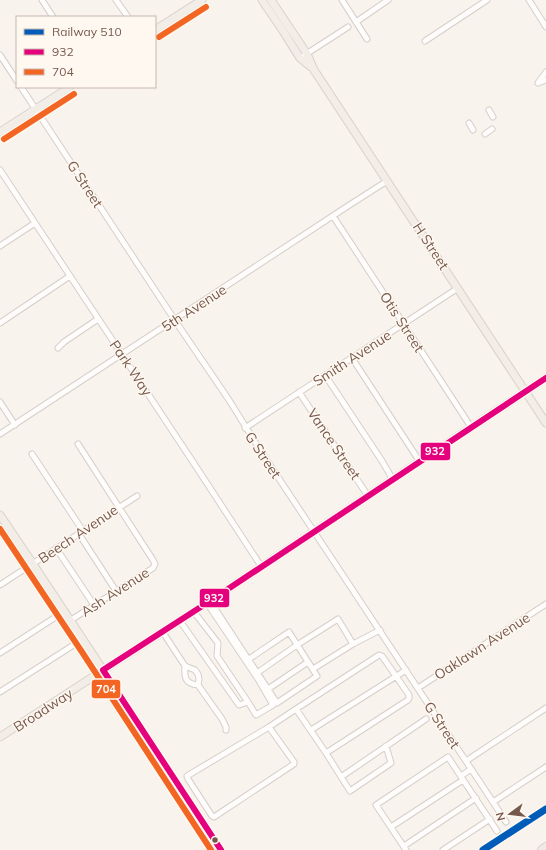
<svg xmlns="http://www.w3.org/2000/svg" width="546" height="850" font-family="Mulish,sans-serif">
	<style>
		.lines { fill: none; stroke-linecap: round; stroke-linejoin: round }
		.minor-casing { stroke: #d6ceca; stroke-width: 7 }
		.major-casing { stroke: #d9d0cb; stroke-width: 9 }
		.highway-casing { stroke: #d9d0cb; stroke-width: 10 }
		.minor { stroke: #fefdfc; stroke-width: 5 }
		.major { stroke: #f2ede7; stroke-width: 7 }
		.highway { stroke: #f1e9e6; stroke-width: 8 }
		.bus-1-casing { stroke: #fff8f0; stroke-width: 9 }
		.bus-2-casing { stroke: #fff8f0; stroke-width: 9 }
		.bus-1 { stroke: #e5007d; stroke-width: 6 }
		.bus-2 { stroke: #f26522; stroke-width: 6 }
		.rail-1-casing { stroke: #fff8f0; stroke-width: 10 }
		.rail-1 { stroke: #005cb9; stroke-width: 7 }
		.bus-dot { fill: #76594d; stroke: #fff8f0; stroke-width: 1.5 }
		.labels { text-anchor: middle; stroke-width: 3; stroke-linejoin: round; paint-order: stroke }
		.street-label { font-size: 14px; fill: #76594d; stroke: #fff8f0 }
		.line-badge { stroke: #fff8f0; stroke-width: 1.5 }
		.badge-label { font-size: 11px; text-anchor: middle; font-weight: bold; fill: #fff }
	</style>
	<rect width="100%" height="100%" fill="#f8f3ed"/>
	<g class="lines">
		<!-- minor casing -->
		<g class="minor-casing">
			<path id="minor" d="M42,0L53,17
				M116,0L128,17
				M342,0L367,39
				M529,0L546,27
				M356,22L388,0
				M425,41L487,0
				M0,55L17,81
				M300,58L348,27
				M538,83L546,72
				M538,83L546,80
				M21,87L178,325L229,400L262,453L493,802L506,822
				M489,110L493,117
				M469,123L473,130
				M485,134L492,129
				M0,170L193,462L261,566
				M333,216L471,427
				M0,246L35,223
				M0,323L70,276
				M58,348L64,342L98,319
				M352,358L420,462
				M325,375L382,461L393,480
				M299,392L368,496
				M0,402L15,425
				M245,428L458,288
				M0,434L351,204L387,181
				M32,454L83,531
				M79,534L116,591
				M56,548L94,605
				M0,585L137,496
				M210,601L277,703L317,676L289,632L249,659
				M194,612L218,643L217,656L248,702L256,715L273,705L258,679L207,603
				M71,620L153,568L155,564L153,560L78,444
				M180,621L239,705L248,702
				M162,631L185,666L195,670L198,674L199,679L198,685
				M0,653L65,611
				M185,666C184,677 185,684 198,685L222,719L226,727V730
				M313,669L353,644L380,630
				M103,670L221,850
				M257,673L297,645L338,619L353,644
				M418,688L546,604
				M268,689L308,662
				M0,692L83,639
				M296,709L326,753L350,791L391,763L386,746
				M269,727L294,762V764L214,817L212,816L188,779L187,776L269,727L296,709L379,655L382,656L409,695V698L408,700L326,753
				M311,730L406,670
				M466,761L546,708
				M461,776L471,769
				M341,777L426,719
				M493,802L546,767
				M391,827L463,780
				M404,846L476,798
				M406,850L376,805L448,757L497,831
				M443,850L490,819"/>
		</g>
		<!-- major casing -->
		<g class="major-casing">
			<path id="major" d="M262,0L283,31L300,58L311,67
				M271,0L307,54L314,70C392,187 469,305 546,423
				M155,30L202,0
				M0,132L70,87
				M0,515L33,564L103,670
				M0,737L210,601L452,440L546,378"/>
		</g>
		<!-- highway casing -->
		<g class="highway-casing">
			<path id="highway" d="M542,850L546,847"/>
		</g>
		<!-- minor -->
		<use href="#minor" class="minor"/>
		<!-- major -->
		<use href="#major" class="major"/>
		<!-- highway -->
		<use href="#highway" class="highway"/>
		<!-- bus-1 casing -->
		<g class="bus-1-casing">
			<path id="bus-1" d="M103,670L210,601L546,378
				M103,670L221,850"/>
		</g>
		<!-- bus-2 casing -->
		<g class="bus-2-casing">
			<path id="bus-2" d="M159,37L206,7
				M4,139L74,94
				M0,529L82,652L211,850"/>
		</g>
		<!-- bus-1 -->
		<use href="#bus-1" class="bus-1"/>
		<!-- bus-2 -->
		<use href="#bus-2" class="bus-2"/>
		<!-- rail-1 casing -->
		<g class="rail-1-casing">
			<path id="rail-1" d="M483,850L546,809"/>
		</g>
		<!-- rail-1 -->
		<use href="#rail-1" class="rail-1"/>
	</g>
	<!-- markers -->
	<circle class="bus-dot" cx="215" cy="840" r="3.5"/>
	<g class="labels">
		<!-- street labels -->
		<g class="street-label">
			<text transform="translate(85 184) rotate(57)" y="5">G Street</text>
			<text transform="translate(431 246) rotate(57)" y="5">H Street</text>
			<text transform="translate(194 308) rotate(-33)" y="5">5th Avenue</text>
			<text transform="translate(402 322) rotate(57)" y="5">Otis Street</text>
			<text transform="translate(352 358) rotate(-33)" y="5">Smith Avenue</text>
			<text transform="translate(131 368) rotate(56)" y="5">Park Way</text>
			<text transform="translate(334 444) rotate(56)" y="5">Vance Street</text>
			<text transform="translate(263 455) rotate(56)" y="5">G Street</text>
			<text transform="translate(78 534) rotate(-34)" y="5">Beech Avenue</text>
			<text transform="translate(115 592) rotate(-33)" y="5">Ash Avenue</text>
			<text transform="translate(482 646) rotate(-33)" y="5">Oaklawn Avenue</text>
			<text transform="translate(43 710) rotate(-33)" y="5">Broadway</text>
			<text transform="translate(442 725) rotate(57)" y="5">G Street</text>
		</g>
	</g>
	<g class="line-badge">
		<rect x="420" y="442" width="31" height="19" rx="4" fill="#e5007d"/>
		<rect x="199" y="588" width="31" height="20" rx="4" fill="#e5007d"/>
		<rect x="91" y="679" width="30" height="20" rx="4" fill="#f26522"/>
	</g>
	<g class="badge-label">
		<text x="435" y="455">932</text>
		<text x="214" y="602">932</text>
		<text x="106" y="693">704</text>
	</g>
	<!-- legend -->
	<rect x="16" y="16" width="140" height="72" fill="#fff8f0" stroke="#c8b8af"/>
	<rect x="24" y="29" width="20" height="6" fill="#005cb9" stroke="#c8b8af"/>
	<text x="52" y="36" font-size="12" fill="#76594d">Railway 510</text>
	<rect x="24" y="49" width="20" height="6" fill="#e5007d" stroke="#c8b8af"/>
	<text x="52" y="56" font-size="12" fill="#76594d">932</text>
	<rect x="24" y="69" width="20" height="6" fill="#f26522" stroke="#c8b8af"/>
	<text x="52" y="76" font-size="12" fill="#76594d">704</text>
	<!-- north arrow -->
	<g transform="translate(510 814) rotate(255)" stroke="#fff8f0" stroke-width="3" paint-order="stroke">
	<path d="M0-3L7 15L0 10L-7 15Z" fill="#76594d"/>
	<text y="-6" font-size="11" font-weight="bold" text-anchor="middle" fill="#76594d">N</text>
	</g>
</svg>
